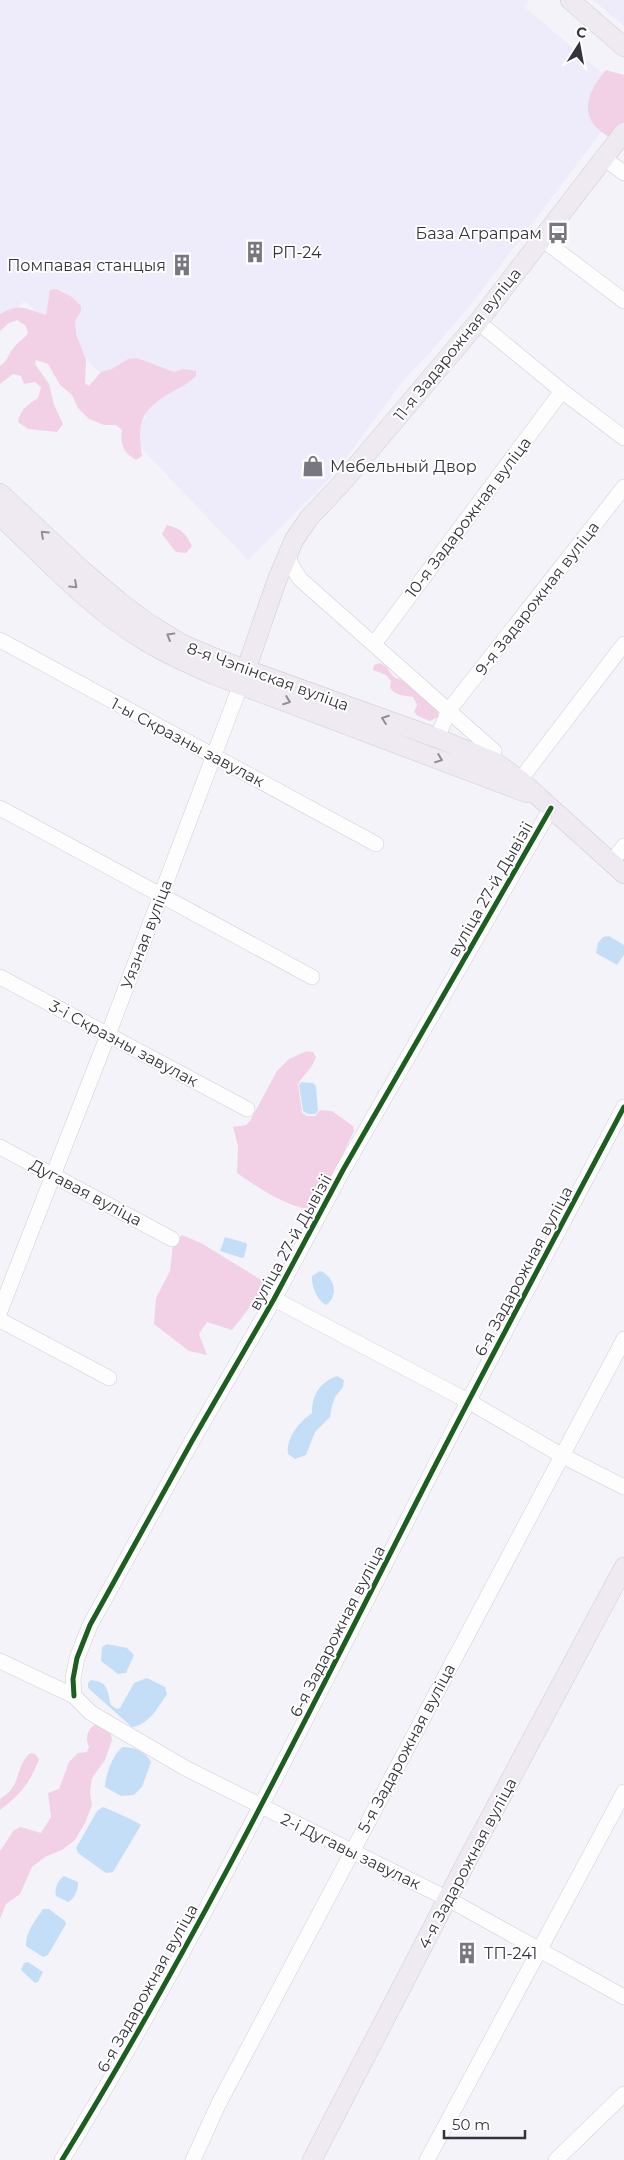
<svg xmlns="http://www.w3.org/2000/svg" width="624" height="2160" font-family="Montserrat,sans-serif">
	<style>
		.built { fill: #eeebfb }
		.green { fill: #f2d1e6 }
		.water { fill: #c5def7 }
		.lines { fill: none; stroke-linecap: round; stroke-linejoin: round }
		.minor-casing { stroke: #d0ced5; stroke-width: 16 }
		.major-casing { stroke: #cfced2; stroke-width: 20 }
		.minor { stroke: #fdfdfe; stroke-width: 15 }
		.major { stroke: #efe9f2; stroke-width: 19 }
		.cycleway-casing { stroke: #fff; stroke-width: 8 }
		.cycleway { stroke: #1b5e20; stroke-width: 5 }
		.oneway { stroke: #928e96 }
		.labels { text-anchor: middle; stroke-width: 4; stroke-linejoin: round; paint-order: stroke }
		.poi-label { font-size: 16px; fill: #35333b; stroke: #fff; text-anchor: start }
		.street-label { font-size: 16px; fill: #35333b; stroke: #fff }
	</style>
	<rect width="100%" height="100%" fill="#f4f3fa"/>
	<!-- built -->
	<path class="built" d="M0,0H529L524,7L573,48L572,50L624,89V102L472,303L433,349L405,378L347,457L329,479L248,560L127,433L147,417L25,301L0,322Z
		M593,0H624V26Z"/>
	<!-- green -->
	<path class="green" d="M606,70L624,75V121L610,138C605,134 598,130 595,126C579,107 593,85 606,70Z
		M56,289L72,297L81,306V311L75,321L76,334L86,360L85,383L89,386L101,372L112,369L128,359L137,358L174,372L183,369L196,371V376C188,384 179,388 170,393C140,411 137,423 142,456L136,460C123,452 120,445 122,430L116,425H104L89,419L78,408L72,395L60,385L48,364L36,360L35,364L49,384L54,405L63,424L57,432L28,429L18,422C20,410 27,405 38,398L41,387L35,382L24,384L21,376L13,374L0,384V366C10,359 8,352 16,345C20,340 24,339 28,333L26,326L17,320L9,323L0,331V314C21,302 25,309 46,315L50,290Z
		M167,525C180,528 186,533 192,546L186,553L176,552L162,534Z
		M380,663L387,667C395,682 396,676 408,682C417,687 430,701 438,708V717L430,721L418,716L414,712L417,705L413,697L400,695L394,692L390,688L391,681L386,675L373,670L374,665Z
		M307,1051L313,1052L316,1057C312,1069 304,1074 298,1084L302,1113L307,1116H315L320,1110L332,1111L353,1126L354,1131L325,1191L311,1210C283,1205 260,1189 237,1173L238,1146L233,1127L246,1125L250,1121L277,1071L289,1059Z
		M182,1235L201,1243L268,1284L232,1330L207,1322L199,1334L207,1355L189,1351L154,1324L156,1298L170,1271L173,1244Z
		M95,1724L102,1726L110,1731L112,1740L105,1760L92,1778L90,1792L92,1805L85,1823L75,1840L62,1850L45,1857L32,1867L20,1894L6,1904L0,1919V1851L14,1830L21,1827L41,1833L51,1817L48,1793L59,1789L69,1762L78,1753L87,1752L89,1747C85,1738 87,1731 95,1724Z
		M30,1753L35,1754L39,1759C30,1783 21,1794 0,1810V1799C23,1785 14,1768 30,1753Z"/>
	<!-- water -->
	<path class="water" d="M609,936L624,945V955L617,965L596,953L598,943L603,937Z
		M301,1082L313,1083L316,1086L318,1111L315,1114H308L303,1111L299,1085Z
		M225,1237L246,1243L247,1245L244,1257L242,1258L220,1251Z
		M320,1271C334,1276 340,1295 326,1305C317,1301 311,1285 312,1276Z
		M337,1376L344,1380L343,1387L335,1397L332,1406L330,1417L315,1432L306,1455L295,1459L288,1454C286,1438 299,1422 312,1413C312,1395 319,1383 337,1376Z
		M107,1644L127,1648L134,1655L126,1673L118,1674L101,1661L102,1647Z
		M147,1678L165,1687L167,1694C158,1707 149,1725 132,1727L88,1688V1683L91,1680C109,1682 107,1691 111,1705L117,1709L120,1708L134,1683Z
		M123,1747C134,1747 146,1752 151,1762L142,1787L134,1795L121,1796L105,1787C105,1776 113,1753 123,1747Z
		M103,1807C109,1809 138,1822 141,1825L113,1872L106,1873L78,1853L76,1848L97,1811Z
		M64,1876L78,1882C79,1888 74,1900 68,1902L56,1896C54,1889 58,1880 64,1876Z
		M43,1909H49L65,1921L66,1924L48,1955L43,1957L26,1946C25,1932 36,1920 43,1909Z
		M28,1962L43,1972L38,1982L35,1983L21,1970L24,1963Z"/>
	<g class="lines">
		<!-- minor casing -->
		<g class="minor-casing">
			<path id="minor" d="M605,159L624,173
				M542,239L624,301
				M478,322L562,391L624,438
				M288,554L291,565L300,579L494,751
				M0,640L376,844
				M374,644L562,391
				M437,738L449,710L624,487
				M520,780L624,644
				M0,808L312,977
				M611,863L624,846
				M0,977L247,1109
				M0,1147L172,1239
				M274,1299L468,1401L561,1455L624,1487
				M0,1311L108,1035L241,684
				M0,1320L109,1378
				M0,1661L74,1696L91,1713L187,1769L448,1899L624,1997
				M74,1696L73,1679L77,1658L90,1625L192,1441L274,1299L343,1170L551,808
				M62,2160C194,1945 306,1719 420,1495C486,1365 556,1236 624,1107
				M193,2160L218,2105L624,1339
				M427,2160L624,1792
				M556,2160L624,2094"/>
		</g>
		<!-- major casing -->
		<g class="major-casing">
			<path id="major" d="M570,0L624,47
				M0,493L82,570L121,603L151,625L182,644L220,660L437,738L495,762L520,780L624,874
				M0,516C45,558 89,607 142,639C165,654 190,664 214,675L527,793
				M241,684L277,580L294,540L309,518L341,484L478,322L624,132
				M312,2160L470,1855L624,1567"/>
		</g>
		<!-- minor -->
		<use href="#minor" class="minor"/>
		<!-- major -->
		<use href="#major" class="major"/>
		<!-- cycleway casing -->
		<g class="cycleway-casing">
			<path id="cycleway" d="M74,1696L73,1679L77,1658L90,1625L192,1441L274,1299L343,1170L551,808
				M62,2160C194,1945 306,1719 420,1495C486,1365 556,1236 624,1107"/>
		</g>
		<!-- cycleway -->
		<use href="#cycleway" class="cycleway"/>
	</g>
	<!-- one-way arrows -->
	<defs><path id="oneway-chevron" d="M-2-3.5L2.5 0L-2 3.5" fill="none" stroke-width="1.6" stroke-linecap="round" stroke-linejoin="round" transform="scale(1.25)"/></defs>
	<g class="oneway">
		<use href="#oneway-chevron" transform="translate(44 534) rotate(-137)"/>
		<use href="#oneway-chevron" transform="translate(74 585) rotate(43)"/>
		<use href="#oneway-chevron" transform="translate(170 636) rotate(-149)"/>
		<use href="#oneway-chevron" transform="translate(287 701) rotate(21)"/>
		<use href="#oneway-chevron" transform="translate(385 719) rotate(-160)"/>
		<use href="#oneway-chevron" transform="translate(439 759) rotate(21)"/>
	</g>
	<!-- icons -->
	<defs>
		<g id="bus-bare" transform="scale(1.725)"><path d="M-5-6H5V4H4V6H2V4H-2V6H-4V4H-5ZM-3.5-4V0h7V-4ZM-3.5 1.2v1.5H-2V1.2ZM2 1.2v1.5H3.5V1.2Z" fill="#78767e" stroke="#fff" stroke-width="2.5" paint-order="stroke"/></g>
		<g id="building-bare" transform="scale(1.725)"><path d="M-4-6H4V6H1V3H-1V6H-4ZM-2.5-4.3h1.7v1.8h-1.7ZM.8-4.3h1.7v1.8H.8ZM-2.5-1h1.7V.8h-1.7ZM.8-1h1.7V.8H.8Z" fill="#78767e" stroke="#fff" stroke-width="2.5" paint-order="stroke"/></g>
		<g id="shop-bare" transform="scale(1.725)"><path d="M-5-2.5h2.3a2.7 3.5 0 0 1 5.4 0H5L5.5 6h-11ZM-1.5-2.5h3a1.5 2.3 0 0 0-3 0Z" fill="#78767e" stroke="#fff" stroke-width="2.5" paint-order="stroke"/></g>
	</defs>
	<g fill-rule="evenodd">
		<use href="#bus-bare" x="558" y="233"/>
		<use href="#building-bare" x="255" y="252"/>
		<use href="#building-bare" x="182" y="265"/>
		<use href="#shop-bare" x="313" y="466"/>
		<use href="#building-bare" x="467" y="1953"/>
	</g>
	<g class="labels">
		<!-- poi labels -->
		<g class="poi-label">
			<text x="542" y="239" text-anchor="end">База Аграпрам</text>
			<text x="272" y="258">РП-24</text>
			<text x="166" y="271" text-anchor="end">Помпавая станцыя</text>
			<text x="330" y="472">Мебельный Двор</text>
			<text x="484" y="1959">ТП-241</text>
		</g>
		<!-- street labels -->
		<g class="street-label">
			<text transform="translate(457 344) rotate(-51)" y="6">11-я Задарожная вуліца</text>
			<text transform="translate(468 517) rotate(-53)" y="6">10-я Задарожная вуліца</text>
			<text transform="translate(537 598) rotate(-52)" y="6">9-я Задарожная вуліца</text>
			<text transform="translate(268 676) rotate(20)" y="6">8-я Чэпінская вуліца</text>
			<text transform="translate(188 742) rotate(28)" y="6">1-ы Скразны завулак</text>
			<text transform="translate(490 889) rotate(-60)" y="6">вуліца 27-й Дывізіі</text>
			<text transform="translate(146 934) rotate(-69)" y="6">Уязная вуліца</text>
			<text transform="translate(124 1043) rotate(28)" y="6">3-і Скразны завулак</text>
			<text transform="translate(86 1192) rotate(28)" y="6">Дугавая вуліца</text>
			<text transform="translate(290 1242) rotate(-61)" y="6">вуліца 27-й Дывізіі</text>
			<text transform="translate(523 1271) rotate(-62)" y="6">6-я Задарожная вуліца</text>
			<text transform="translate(337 1631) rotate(-63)" y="6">6-я Задарожная вуліца</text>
			<text transform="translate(406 1748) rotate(-62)" y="6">5-я Задарожная вуліца</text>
			<text transform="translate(351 1851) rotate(26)" y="6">2-і Дугавы завулак</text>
			<text transform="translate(467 1863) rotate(-62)" y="6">4-я Задарожная вуліца</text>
			<text transform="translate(147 1988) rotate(-61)" y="6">6-я Задарожная вуліца</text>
		</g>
	</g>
	<!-- north arrow -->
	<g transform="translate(579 45) rotate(11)" stroke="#ffffff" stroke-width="4" paint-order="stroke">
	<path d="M0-4L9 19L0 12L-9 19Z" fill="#35333b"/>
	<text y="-8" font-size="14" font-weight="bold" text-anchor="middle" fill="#35333b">С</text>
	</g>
	<!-- scale -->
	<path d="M444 2130v8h81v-8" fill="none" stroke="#35333b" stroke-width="2.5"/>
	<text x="452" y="2130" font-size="15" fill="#35333b" stroke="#ffffff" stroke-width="4" paint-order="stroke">50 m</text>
</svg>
